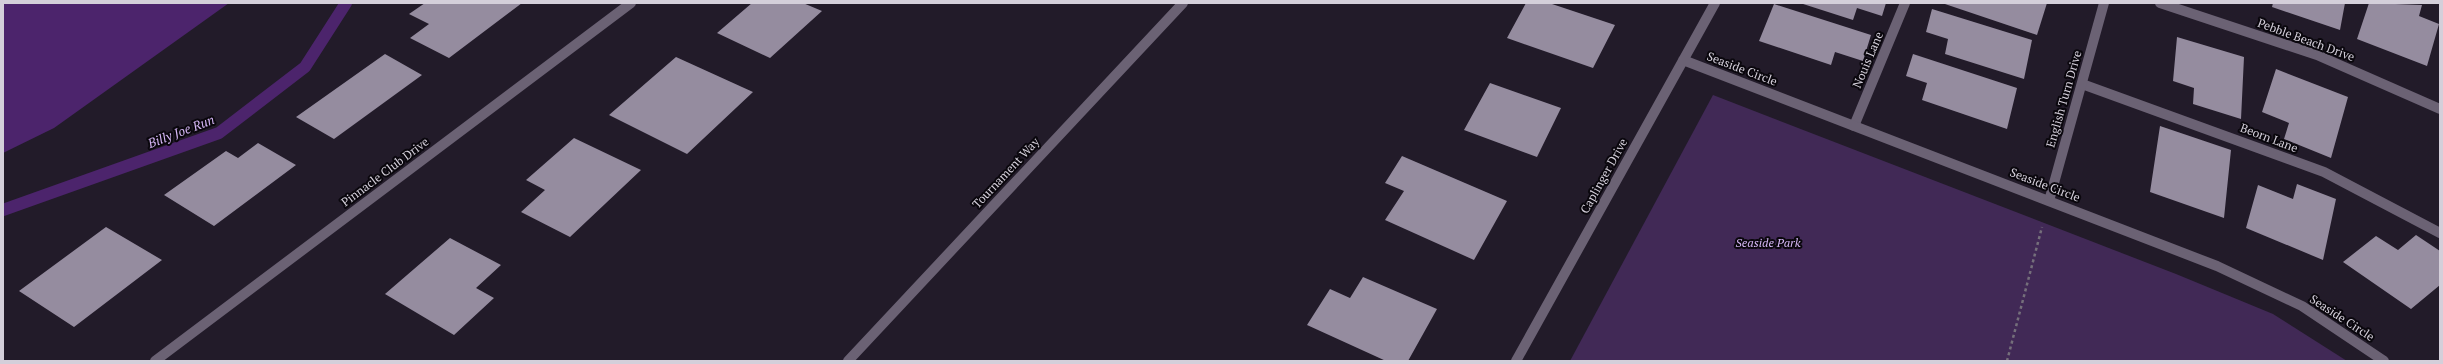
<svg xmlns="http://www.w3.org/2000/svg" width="2443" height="364" font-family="'PT Serif',serif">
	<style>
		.green { fill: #412956 }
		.water { fill: #4c246c }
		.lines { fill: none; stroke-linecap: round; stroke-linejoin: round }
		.stream { stroke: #4c246c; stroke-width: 12 }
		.building { fill: #958c9f }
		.path { stroke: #756f7b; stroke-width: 2.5; stroke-dasharray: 3 3; stroke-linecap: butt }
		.lane { stroke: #6b6274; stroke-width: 10 }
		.street { stroke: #6b6274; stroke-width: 10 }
		.labels { text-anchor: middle; stroke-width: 4; stroke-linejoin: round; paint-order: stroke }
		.street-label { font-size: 12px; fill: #d4cfda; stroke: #0a070d }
		.park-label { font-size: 12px; font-style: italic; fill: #d4b6f4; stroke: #0a070d }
		.water-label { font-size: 13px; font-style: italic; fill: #d6b7f6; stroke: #0a070d }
	</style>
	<rect width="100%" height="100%" fill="#221b29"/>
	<!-- green -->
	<path class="green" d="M1713,95L2176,274L2273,314L2347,361H1570Z"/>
	<!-- water -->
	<path class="water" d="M3,3H229L54,128L3,153Z"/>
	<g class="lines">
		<!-- stream -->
		<path class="stream" d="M3,210L219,133L305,67L346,3"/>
	</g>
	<!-- building -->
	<path class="building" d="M425,3H522L449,58L410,38L429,24L409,14Z
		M752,3H803L822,11L770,58L717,33Z
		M1526,3H1549L1615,25L1593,68L1507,38Z
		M1800,3H1886L1882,16L1857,8L1853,20Z
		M1942,3H2047L2037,35Z
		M2273,3H2345L2340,30L2272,7Z
		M2369,3L2422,5L2419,16L2439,24L2427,66L2357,39Z
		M1774,4L1871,35L1863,61L1835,52L1831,65L1759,41Z
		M1932,9L2032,40L2024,79L1945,54L1948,39L1926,32Z
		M2177,37L2244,57L2241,119L2193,104L2194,88L2173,81Z
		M385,54L422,75L334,139L296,117Z
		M1913,54L2017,88L2007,129L1922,100L1927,83L1906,76Z
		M676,57L753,92L687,154L609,115Z
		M2276,69L2348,97L2331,158L2284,139L2289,123L2262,112Z
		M1490,83L1561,108L1537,157L1464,130Z
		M2160,126L2231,150L2224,218L2150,192Z
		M574,138L641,170L570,237L521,212L545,190L526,180Z
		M258,143L296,165L214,226L164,195L226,151L238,158Z
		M1402,156L1507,201L1474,260L1385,220L1404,191L1385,183Z
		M2297,184L2336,199L2323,260L2246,228L2258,185L2293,199Z
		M106,227L162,260L74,327L19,291Z
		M2416,235L2440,251V285L2411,309L2343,262L2376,236L2398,250Z
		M450,238L501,265L476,288L494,298L454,335L385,294Z
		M1363,277L1437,309L1408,361H1386L1307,325L1330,289L1350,298Z"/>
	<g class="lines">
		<!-- path -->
		<path class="path" d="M2007,361L2042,227"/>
		<!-- lane -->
		<path class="lane" d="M2082,84L2324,172L2440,233
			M1854,126L1905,3"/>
		<!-- street -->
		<path class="street" d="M2160,3L2317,55L2440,109
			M1683,60L2217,266L2302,306L2384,361
			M2049,201L2104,3
			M155,361L631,3
			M848,361L1183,3
			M1516,361L1715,3"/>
	</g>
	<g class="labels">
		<!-- street labels -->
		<g class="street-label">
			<text transform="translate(2306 40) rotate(20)" y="4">Pebble Beach Drive</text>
			<text transform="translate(1868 60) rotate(-67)" y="4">Nouis Lane</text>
			<text transform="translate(1742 69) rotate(21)" y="4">Seaside Circle</text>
			<text transform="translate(2064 99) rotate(-74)" y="4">English Turn Drive</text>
			<text transform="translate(2269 138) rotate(21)" y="4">Beorn Lane</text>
			<text transform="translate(385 172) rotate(-37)" y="4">Pinnacle Club Drive</text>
			<text transform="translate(1006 173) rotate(-47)" y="4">Tournament Way</text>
			<text transform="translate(1604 176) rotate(-61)" y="4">Caplinger Drive</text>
			<text transform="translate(2045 185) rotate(21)" y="4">Seaside Circle</text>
			<text transform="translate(2342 318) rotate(33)" y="4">Seaside Circle</text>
		</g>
		<!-- park labels -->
		<g class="park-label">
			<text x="1768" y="247">Seaside Park</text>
		</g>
		<!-- water labels -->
		<g class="water-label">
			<text transform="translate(181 131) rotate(-21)" y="5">Billy Joe Run</text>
		</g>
	</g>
	<!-- border -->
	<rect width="2443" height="364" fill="none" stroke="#d4cfda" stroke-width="8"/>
</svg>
